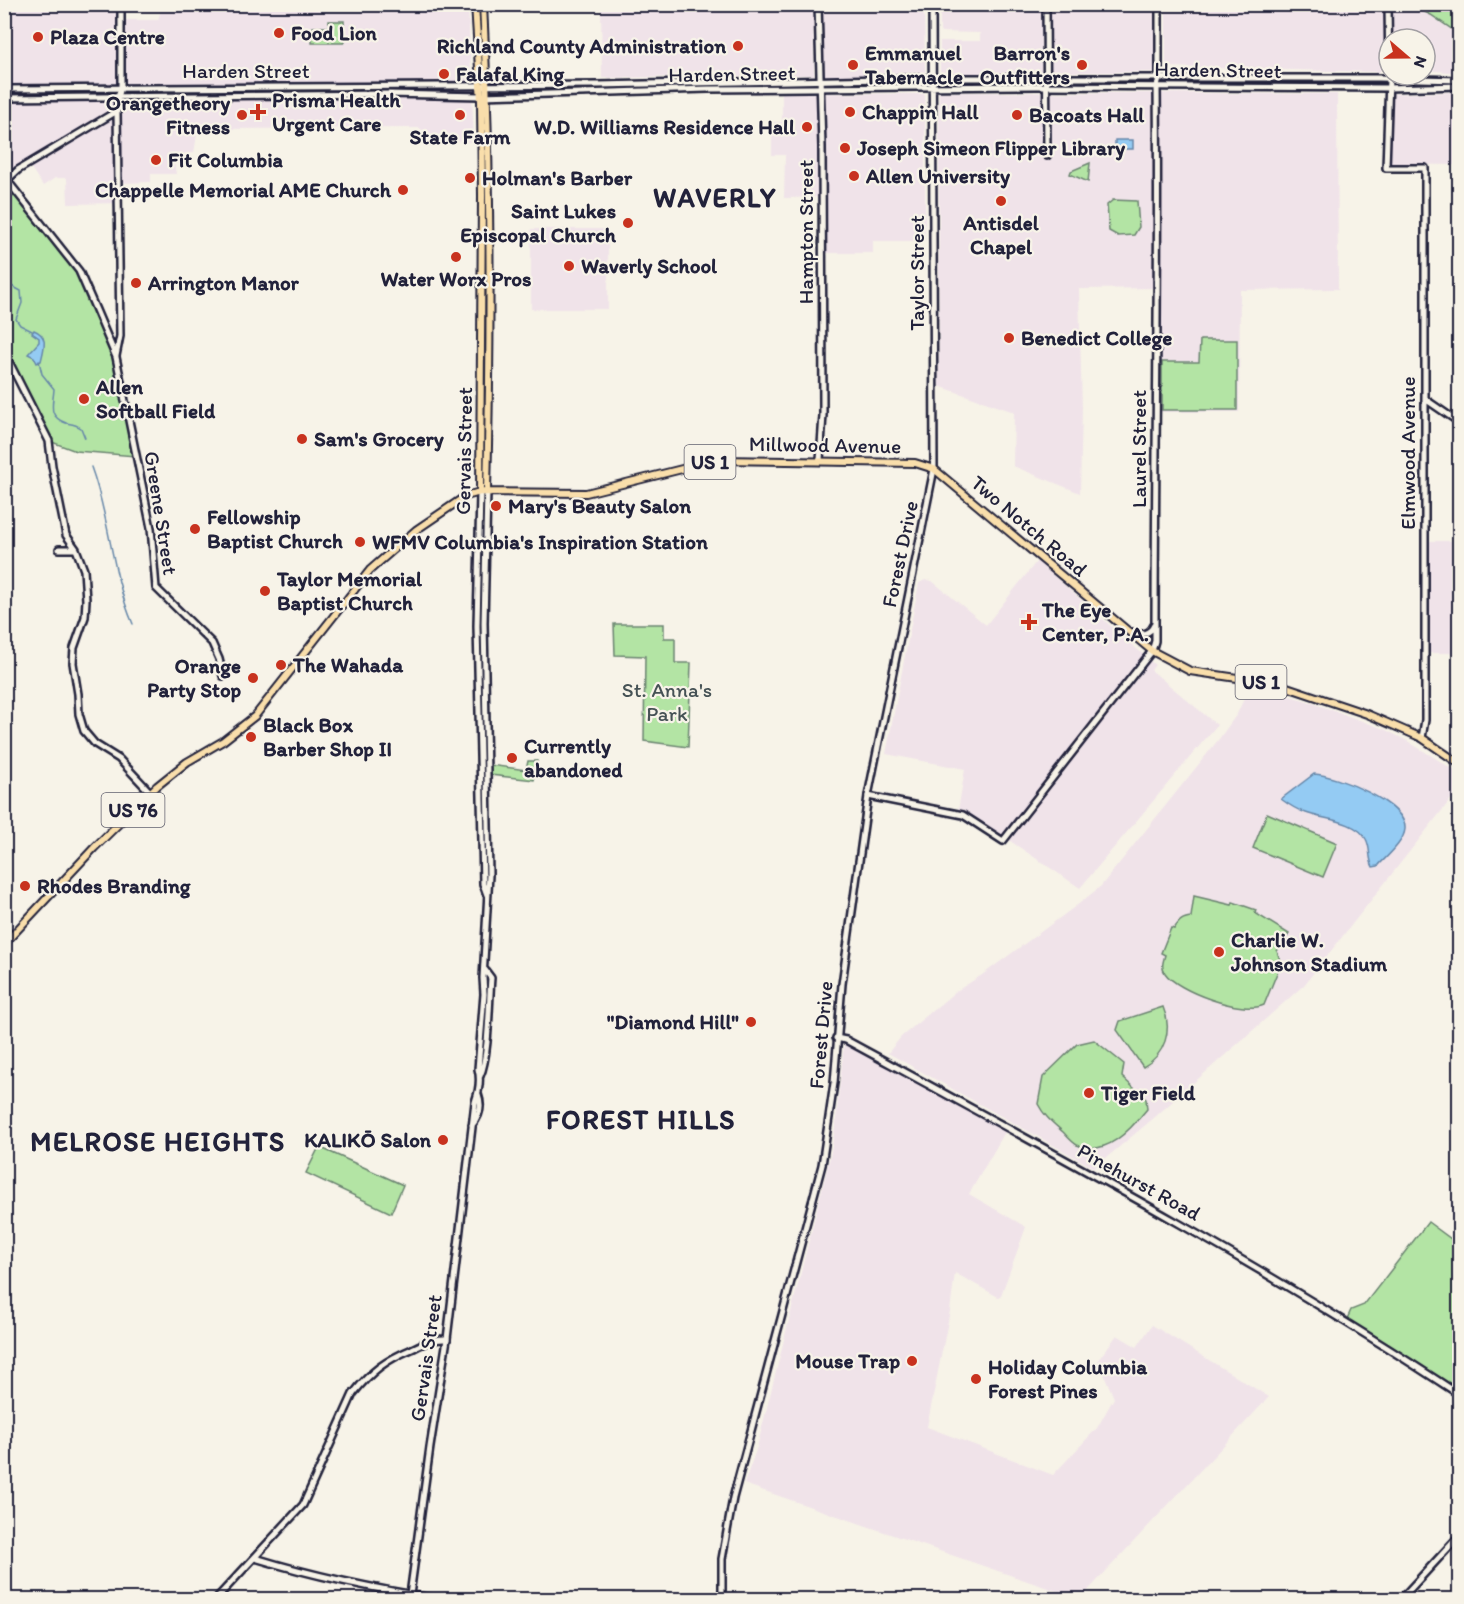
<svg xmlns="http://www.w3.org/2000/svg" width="1464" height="1604" font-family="Itim,sans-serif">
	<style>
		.built { fill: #f0e3e9 }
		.green { fill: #b3e4a4; stroke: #6a8370; stroke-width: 1.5 }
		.water { fill: #94cbf3; stroke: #6687a9; stroke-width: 1.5 }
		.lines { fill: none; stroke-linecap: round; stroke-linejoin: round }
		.stream { stroke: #6687a9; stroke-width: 1.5 }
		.tertiary-casing { stroke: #22223b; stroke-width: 10 }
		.secondary-casing { stroke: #22223b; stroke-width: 10 }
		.primary-casing { stroke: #22223b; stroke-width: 10 }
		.tertiary { stroke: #f7f3e8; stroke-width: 5 }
		.secondary { stroke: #f7f3e8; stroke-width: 5 }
		.primary { stroke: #f9deab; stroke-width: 6 }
		.rail { stroke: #22223b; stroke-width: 1.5 }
		.poi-dot { fill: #c8321e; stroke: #f7f3e8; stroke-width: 2 }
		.labels { text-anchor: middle; stroke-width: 4.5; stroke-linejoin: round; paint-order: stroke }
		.shield { fill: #f7f3e8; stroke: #62616f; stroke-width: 1.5 }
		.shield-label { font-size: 20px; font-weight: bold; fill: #22223b }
		.poi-label { font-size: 21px; font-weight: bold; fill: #22223b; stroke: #f7f3e8; text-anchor: start }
		.street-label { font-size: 21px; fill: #22223b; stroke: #f7f3e8 }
		.park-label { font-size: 21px; fill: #465255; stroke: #f7f3e8 }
		.district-label { font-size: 27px; font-weight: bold; letter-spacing: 1.5px; fill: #22223b; stroke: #f7f3e8 }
	</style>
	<rect width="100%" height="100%" fill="#f7f3e8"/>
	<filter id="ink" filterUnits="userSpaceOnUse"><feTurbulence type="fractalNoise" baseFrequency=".0167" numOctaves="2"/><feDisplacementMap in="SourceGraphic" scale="12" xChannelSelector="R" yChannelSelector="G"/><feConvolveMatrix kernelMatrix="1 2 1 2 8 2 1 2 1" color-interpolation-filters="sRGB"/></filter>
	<g filter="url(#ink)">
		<!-- built -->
		<path class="built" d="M163,4L254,8L280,4L468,5L474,142L440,141L419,128L198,129L194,153L173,155L176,174H151V182L123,183V203L68,204L67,178H55L43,186L27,162L5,176V5H126V20H158Z
			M601,5H813L814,75L602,78Z
			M822,5H891V10H924L925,74L823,76Z
			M940,5H1041V73H940V41H980V33L940,32Z
			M1051,5H1154V72H1051Z
			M1166,5H1384L1385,66L1379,72L1166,67Z
			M1394,5H1410L1431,15L1459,34V73L1425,70V39H1393V8Z
			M939,92L1337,94L1338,289L1240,290L1239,412H1159V288L1079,289L1082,410L1080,493L1013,466L1014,412L939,386Z
			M1459,92V165L1383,164L1384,94Z
			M782,93L925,94V241H873V253H826L827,197L784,198L785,155H772V122H782Z
			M531,229H608V309H531Z
			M1429,541H1459V653H1428Z
			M1037,561L1155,665L1151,670L1217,725L1080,888L970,814L958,811L965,769L886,754L919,583L925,580L932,581L986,625Z
			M1249,688L1271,691L1304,700L1384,729L1409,742L1459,773V789L1304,985L1155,1117L1094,1168L888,1053L901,1037L955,992L982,975L1080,903L1101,886L1219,739L1237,714Z
			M844,1045L851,1046L1005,1132L969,1194L1026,1227L1000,1298L955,1273L950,1311L927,1427L1053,1475L1097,1428L1114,1398L1098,1360L1117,1335L1137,1347L1152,1325L1269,1397L1080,1599L744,1484L757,1447L830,1157L835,1128Z"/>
		<!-- green -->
		<path class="green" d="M1410,5H1441L1459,15V34L1431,15Z
			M329,21H344V43H312L313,27H329Z
			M1090,163L1088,182L1070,174L1071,171Z
			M7,180L79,271L116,357L135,456L76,451L49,441L5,352L4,182Z
			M1113,200L1137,201L1139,227L1134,235L1118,236L1109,231L1107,205Z
			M1200,340H1237V410H1162V362H1199Z
			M614,624H664V638H675V663H691L688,747L644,741L645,656L615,655Z
			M528,761H537L534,780L490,775V765L526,770Z
			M1267,813L1337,843L1323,877L1253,848Z
			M1194,896L1232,905L1233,902L1256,910L1255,913L1289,934L1277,951L1281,963L1264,1005C1243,1015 1177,991 1165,973C1161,967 1163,962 1165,955L1161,953L1171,928L1174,929C1179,921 1182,918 1191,917Z
			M1163,1007C1173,1030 1165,1055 1143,1067L1117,1030L1120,1021Z
			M1094,1040L1124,1064L1122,1077L1146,1099L1147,1109C1131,1129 1106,1158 1077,1145C1072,1142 1067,1136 1063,1132C1053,1123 1044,1116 1038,1104L1043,1077L1077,1044Z
			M319,1147L403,1185L391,1213L306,1173Z
			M1428,1222L1459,1245V1393L1347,1319L1351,1310L1364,1305Z"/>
		<!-- water -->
		<path class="water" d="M1115,140H1133V149H1115Z
			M34,330C49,336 44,348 41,361L37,363L34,357L28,354L39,342V338L32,333Z
			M1314,774C1335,775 1407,803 1405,829C1404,842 1387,856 1378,866L1373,867C1368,858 1371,848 1366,839C1356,820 1324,820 1306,813C1297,810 1289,805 1281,799Z"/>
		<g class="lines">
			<!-- stream -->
			<path class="stream" d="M4,282L21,291L22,303L16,319L20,325L32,331
				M39,361L42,374L54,389C53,405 47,416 66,423C72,424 76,424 81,428L85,438
				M91,467C110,518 111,573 133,624"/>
			<!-- tertiary casing -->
			<g class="tertiary-casing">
				<path id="tertiary" d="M6,4L7,180L79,271L96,310L116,357L151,528L156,588L212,643L219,659L223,676
					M818,4L822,147L823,415L820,460
					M1046,4L1047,156
					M1388,4L1389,78L1386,168H1425V720L1422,738
					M6,181L18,170L117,111
					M4,352L49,441L52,466L66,535L76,549L84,570L86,600L85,617L74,648L73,663L78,694L79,714L84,731L95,744L119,759L150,792
					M116,356L120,336L117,111L118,97L121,88V4
					M1425,399L1460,423
					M59,549H76
					M1132,632C1141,636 1150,634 1154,625
					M868,796L963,815L1003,841L1152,651L1155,641C1155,456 1159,271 1157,86L1159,78V4
					M836,1038L846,1040C1054,1153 1262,1264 1460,1395
					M255,1558C317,1577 380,1590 444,1600
					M410,1595L430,1447L447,1339
					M1400,1600L1460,1535"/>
			</g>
			<!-- secondary casing -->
			<g class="secondary-casing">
				<path id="secondary" d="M4,89L598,85L932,78H1379L1460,80
					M4,98L388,94L481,96L708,89L1037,86L1388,88L1460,86
					M480,492L477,626L483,884L487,895
					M480,1076C489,1057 489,1001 491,978L485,970
					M472,1125C480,1116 482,1105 478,1094
					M215,1600L303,1505L353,1394C371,1371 386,1360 412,1349C424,1343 433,1338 447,1339L475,1102C479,1091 481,1080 478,1069L484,994L483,978L489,875L484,623L487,492
					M722,1600V1559L733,1498L822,1165L834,1083L842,984L868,796L934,469L932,4"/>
			</g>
			<!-- primary casing -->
			<g class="primary-casing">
				<path id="primary" d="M475,4L481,101L482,196L480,492
					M483,4C491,167 491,329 487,492
					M4,944L94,848L157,786L187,762L223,741L255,716L370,570L416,530L466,496L480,492L586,493L718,460L915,463L934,469L1152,651L1190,671L1278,684L1367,714L1422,738L1460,764"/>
			</g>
			<!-- tertiary -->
			<use href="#tertiary" class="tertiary"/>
			<!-- secondary -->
			<use href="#secondary" class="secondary"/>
			<!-- primary -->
			<use href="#primary" class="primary"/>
			<!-- rail -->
			<path class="rail" d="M1452,4L1460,9"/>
		</g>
	</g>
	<!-- markers -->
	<g class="poi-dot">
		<circle cx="279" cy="33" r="6"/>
		<circle cx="38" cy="37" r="6"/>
		<circle cx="738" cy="46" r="6"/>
		<circle cx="853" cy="65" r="6"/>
		<circle cx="1082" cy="65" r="6"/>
		<circle cx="444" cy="74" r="6"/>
		<path d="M255 103h6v6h6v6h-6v6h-6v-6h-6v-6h6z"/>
		<circle cx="850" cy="112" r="6"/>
		<circle cx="242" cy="115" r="6"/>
		<circle cx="460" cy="115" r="6"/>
		<circle cx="1017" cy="115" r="6"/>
		<circle cx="807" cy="127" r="6"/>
		<circle cx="845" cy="148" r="6"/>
		<circle cx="156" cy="160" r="6"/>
		<circle cx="854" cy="176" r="6"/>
		<circle cx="470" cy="178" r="6"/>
		<circle cx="403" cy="190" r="6"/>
		<circle cx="1001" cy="201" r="6"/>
		<circle cx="628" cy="223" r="6"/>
		<circle cx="456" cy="257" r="6"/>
		<circle cx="569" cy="266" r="6"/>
		<circle cx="136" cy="283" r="6"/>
		<circle cx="1009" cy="338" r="6"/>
		<circle cx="84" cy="399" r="6"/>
		<circle cx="302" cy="439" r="6"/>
		<circle cx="496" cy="506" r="6"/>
		<circle cx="195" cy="529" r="6"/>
		<circle cx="360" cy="542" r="6"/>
		<circle cx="265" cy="591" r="6"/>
		<path d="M1026 613h6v6h6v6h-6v6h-6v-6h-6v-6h6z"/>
		<circle cx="281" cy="665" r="6"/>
		<circle cx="253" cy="678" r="6"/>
		<circle cx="251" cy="737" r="6"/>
		<circle cx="512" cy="758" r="6"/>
		<circle cx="25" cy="886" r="6"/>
		<circle cx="1219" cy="952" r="6"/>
		<circle cx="751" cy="1022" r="6"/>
		<circle cx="1089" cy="1093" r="6"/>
		<circle cx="443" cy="1140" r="6"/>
		<circle cx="912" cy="1361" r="6"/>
		<circle cx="976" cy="1379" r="6"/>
	</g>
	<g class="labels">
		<!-- shield labels -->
		<g class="shield">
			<rect x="684.5" y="445" width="51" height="34" rx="4.5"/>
			<rect x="1235.5" y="665" width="51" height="34" rx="4.5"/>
			<rect x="101.5" y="793" width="63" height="34" rx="4.5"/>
		</g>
		<g class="shield-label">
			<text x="710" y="469">US 1</text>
			<text x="1261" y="689">US 1</text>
			<text x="133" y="817">US 76</text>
		</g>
		<!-- poi labels -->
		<g class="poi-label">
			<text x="291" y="40">Food Lion</text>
			<text x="50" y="44">Plaza Centre</text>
			<text x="726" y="53" text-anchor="end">Richland County Administration</text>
			<text x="865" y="60">Emmanuel<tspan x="865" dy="24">Tabernacle</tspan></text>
			<text x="1070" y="60" text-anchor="end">Barron's<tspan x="1070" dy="24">Outfitters</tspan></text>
			<text x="456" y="81">Falafal King</text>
			<text x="272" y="107">Prisma Health<tspan x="272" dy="24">Urgent Care</tspan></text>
			<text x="230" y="110" text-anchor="end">Orangetheory<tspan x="230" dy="24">Fitness</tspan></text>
			<text x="862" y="119">Chappin Hall</text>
			<text x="1029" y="122">Bacoats Hall</text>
			<text x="795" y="134" text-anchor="end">W.D. Williams Residence Hall</text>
			<text x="460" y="144" text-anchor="middle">State Farm</text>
			<text x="857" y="155">Joseph Simeon Flipper Library</text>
			<text x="168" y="167">Fit Columbia</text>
			<text x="866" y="183">Allen University</text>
			<text x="482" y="185">Holman's Barber</text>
			<text x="391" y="197" text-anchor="end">Chappelle Memorial AME Church</text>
			<text x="616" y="218" text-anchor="end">Saint Lukes<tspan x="616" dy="24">Episcopal Church</tspan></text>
			<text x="1001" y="230" text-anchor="middle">Antisdel<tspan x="1001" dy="24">Chapel</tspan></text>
			<text x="581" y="273">Waverly School</text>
			<text x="456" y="286" text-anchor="middle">Water Worx Pros</text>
			<text x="148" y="290">Arrington Manor</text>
			<text x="1021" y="345">Benedict College</text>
			<text x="96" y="394">Allen<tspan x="96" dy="24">Softball Field</tspan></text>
			<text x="314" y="446">Sam's Grocery</text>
			<text x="508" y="513">Mary's Beauty Salon</text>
			<text x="207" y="524">Fellowship<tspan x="207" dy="24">Baptist Church</tspan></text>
			<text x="372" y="549">WFMV Columbia's Inspiration Station</text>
			<text x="277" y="586">Taylor Memorial<tspan x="277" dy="24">Baptist Church</tspan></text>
			<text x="1042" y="617">The Eye<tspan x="1042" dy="24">Center, P.A.</tspan></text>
			<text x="293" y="672">The Wahada</text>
			<text x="241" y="673" text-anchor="end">Orange<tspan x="241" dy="24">Party Stop</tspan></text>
			<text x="263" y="732">Black Box<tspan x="263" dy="24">Barber Shop II</tspan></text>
			<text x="524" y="753">Currently<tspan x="524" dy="24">abandoned</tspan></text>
			<text x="37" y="893">Rhodes Branding</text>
			<text x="1231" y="947">Charlie W.<tspan x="1231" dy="24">Johnson Stadium</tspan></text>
			<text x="739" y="1029" text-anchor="end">"Diamond Hill"</text>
			<text x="1101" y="1100">Tiger Field</text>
			<text x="431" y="1147" text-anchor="end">KALIKŌ Salon</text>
			<text x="900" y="1368" text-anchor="end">Mouse Trap</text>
			<text x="988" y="1374">Holiday Columbia<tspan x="988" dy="24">Forest Pines</tspan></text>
		</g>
		<!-- street labels -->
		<g class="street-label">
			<text transform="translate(1218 70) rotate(1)" y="7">Harden Street</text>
			<text x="246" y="78">Harden Street</text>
			<text transform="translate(732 74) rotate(-1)" y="7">Harden Street</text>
			<text transform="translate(806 232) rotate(-90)" y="7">Hampton Street</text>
			<text transform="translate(917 273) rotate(-90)" y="7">Taylor Street</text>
			<text transform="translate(825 445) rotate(1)" y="7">Millwood Avenue</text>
			<text transform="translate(1139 449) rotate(-90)" y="7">Laurel Street</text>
			<text transform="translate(464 451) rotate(-89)" y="7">Gervais Street</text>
			<text transform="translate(1408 453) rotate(-90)" y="7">Elmwood Avenue</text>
			<text transform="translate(161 513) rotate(81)" y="7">Greene Street</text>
			<text transform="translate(1029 526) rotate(40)" y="7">Two Notch Road</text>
			<text transform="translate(900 554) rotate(-78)" y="7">Forest Drive</text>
			<text transform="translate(821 1035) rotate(-85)" y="7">Forest Drive</text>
			<text transform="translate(1139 1182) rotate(29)" y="7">Pinehurst Road</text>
			<text transform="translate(426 1358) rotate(-82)" y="7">Gervais Street</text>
		</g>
		<!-- park labels -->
		<g class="park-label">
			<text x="667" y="697">St. Anna's<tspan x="667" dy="24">Park</tspan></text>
		</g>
		<!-- district labels -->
		<g class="district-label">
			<text x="715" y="207">WAVERLY</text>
			<text x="641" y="1129">FOREST HILLS</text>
			<text x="158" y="1151">MELROSE HEIGHTS</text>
		</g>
	</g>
	<!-- margin -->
	<rect width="1464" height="1604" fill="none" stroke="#f7f3e8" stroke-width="24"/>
	<rect x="12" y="12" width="1440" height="1580" fill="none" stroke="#22223b" stroke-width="2" filter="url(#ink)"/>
	<!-- north arrow -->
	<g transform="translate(1407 57) rotate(110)"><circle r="28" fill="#f7f3e8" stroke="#a29fa3" stroke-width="1.5"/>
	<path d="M0-4.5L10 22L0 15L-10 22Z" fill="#c8321e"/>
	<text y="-9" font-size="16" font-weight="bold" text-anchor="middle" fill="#22223b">N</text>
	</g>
</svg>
